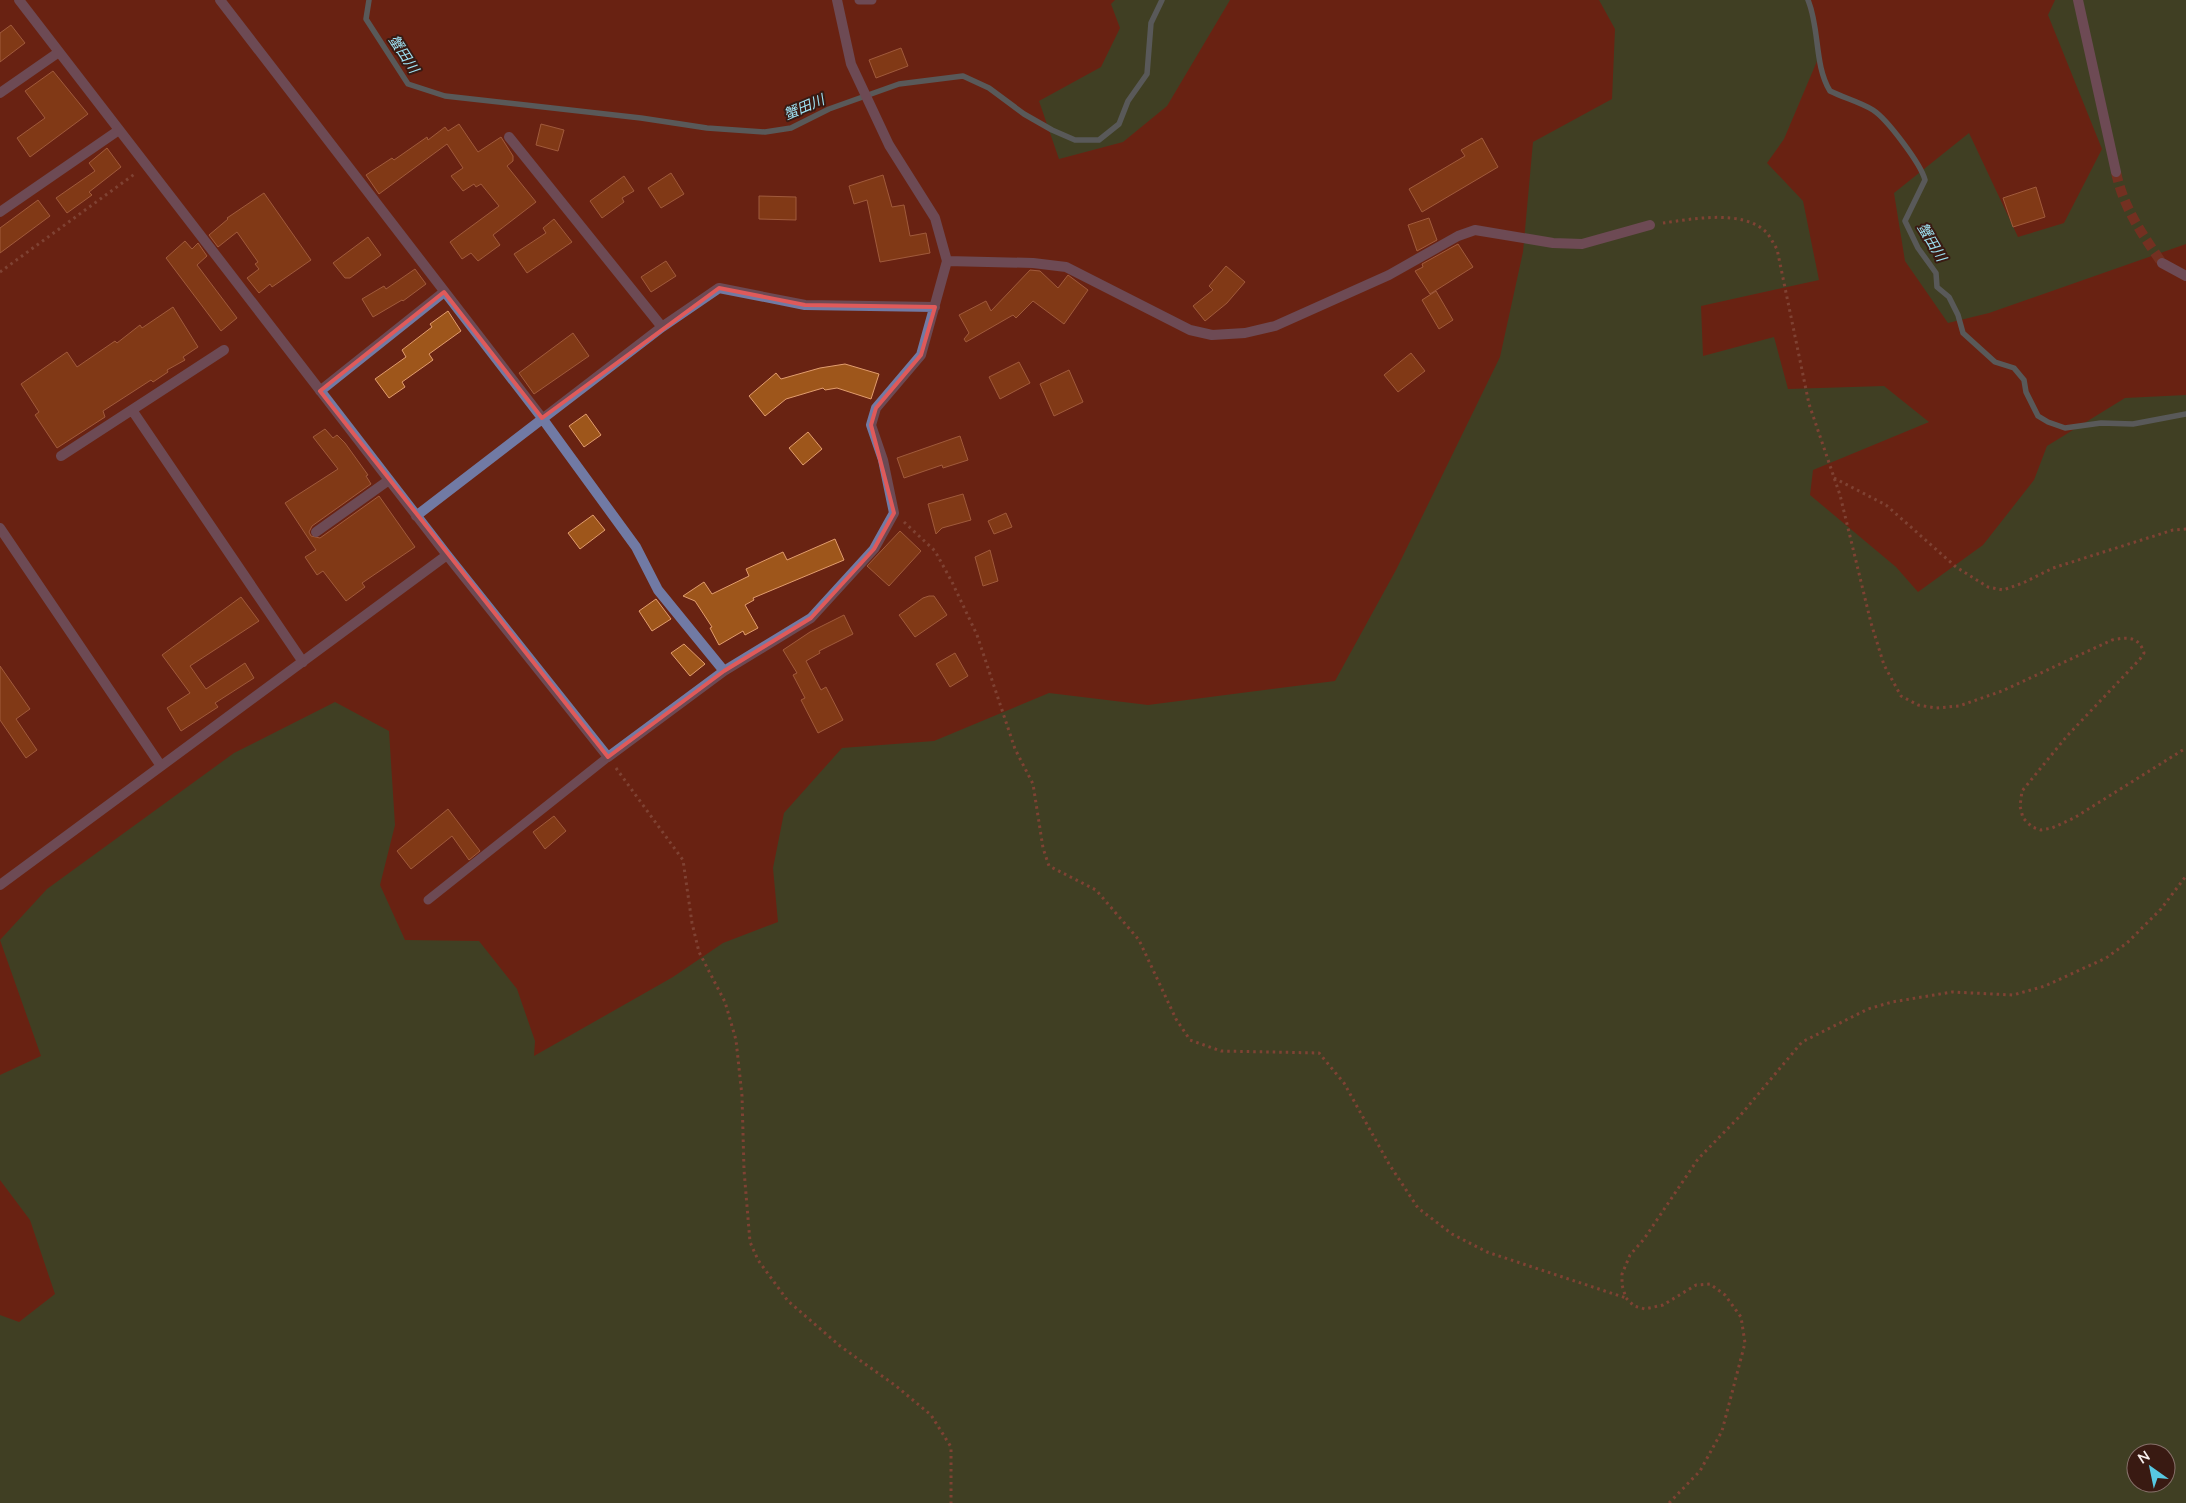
<svg xmlns="http://www.w3.org/2000/svg" width="2186" height="1503" font-family="Lato,'Noto Sans JP',sans-serif">
	<style>
		.green { fill: #0f6238; fill-rule: evenodd }
		.lines { fill: none; stroke-linecap: round; stroke-linejoin: round }
		.stream { stroke: #459cb0; stroke-width: 5.5 }
		.building { fill: #9e561b; stroke: #e29d6e }
		.street-tunnel { stroke: #7f4233; stroke-width: 10; stroke-dasharray: 10 5; stroke-linecap: butt }
		.path { stroke: #99685c; stroke-width: 3; stroke-dasharray: 2.5 4; stroke-linecap: butt }
		.lane { stroke: #717aa4; stroke-width: 9 }
		.street { stroke: #717aa4; stroke-width: 10 }
		.marked { fill: none; stroke: #df5a5a; stroke-width: 4; stroke-linejoin: round }
		.labels { text-anchor: middle; stroke-width: 4; stroke-linejoin: round; paint-order: stroke }
		.water-label { font-size: 14px; font-style: italic; fill: #9fe2f3; stroke: #391a12 }
	</style>
	<rect width="100%" height="100%" fill="#692312"/>
	<!-- green -->
	<path class="green" d="M1115,0H1230L1167,106L1123,142L1059,159L1039,101L1101,67L1120,28L1111,4Z
		M1599,0H1806L1820,54L1784,139L1767,163L1803,201L1819,280L1701,306L1703,356L1774,337L1788,389L1884,386L1929,422L1813,470L1810,495L1896,567L1918,592L1983,545L2034,480L2047,446L2125,398L2186,395V1503H0V1315L19,1322L55,1294L30,1220L0,1180V1075L41,1056L0,940L47,889L234,753L335,702L389,731L395,825L380,885L405,940L479,941L517,989L535,1041L534,1056L673,977L723,943L778,922L773,868L784,813L842,748L934,741L1049,693L1148,705L1335,681L1396,570L1500,357L1523,252L1533,142L1612,99L1615,29ZM2136,1453H2166V1483H2136Z
		M2055,0H2186V244L1989,313L1948,323L1905,261L1894,193L1969,133L2018,237L2064,223L2102,149L2048,15Z"/>
	<g class="lines">
		<!-- stream -->
		<path class="stream" d="M369,0L366,19L408,84L445,96L641,118L707,128L765,132L791,128L829,109L899,84L963,76L989,88L1024,114L1052,130L1075,140H1099L1119,124L1128,101L1147,74L1151,23L1162,0
			M1808,0C1820,29 1814,65 1830,91C1844,98 1860,102 1873,110C1887,119 1921,164 1925,180L1905,221L1918,248L1936,273L1937,287L1949,297L1958,315L1963,333L1995,362L2014,368L2024,380L2026,392L2038,416L2048,422L2065,428L2101,423L2133,424L2186,414"/>
	</g>
	<!-- building -->
	<path class="building" d="M11,25L25,43L0,62V33Z
		M901,48L908,66L876,78L869,60Z
		M53,71L88,114L30,157L17,138L45,118L25,91Z
		M459,124L478,152L501,137L513,156V161L507,166L536,202L493,235L500,245L478,261L471,253L462,259L450,242L499,206L481,184L476,187L474,184L463,191L451,176L463,168L447,144L379,194L366,175L392,158L394,160L427,137L428,140L445,127L448,131Z
		M541,124L564,130L558,151L536,145Z
		M1482,138L1498,167L1422,212L1409,189L1465,156L1461,150Z
		M107,148L121,167L89,192L92,195L67,213L56,198L95,171L89,163Z
		M671,173L684,194L661,208L648,188Z
		M883,175L892,207L904,205L910,236L926,233L930,253L880,262L867,200L854,204L849,186Z
		M624,176L634,191L622,198L624,202L602,218L590,201Z
		M2036,187L2045,217L2013,227L2003,198Z
		M264,193L311,260L272,287L270,284L259,293L247,278L259,269L255,264L258,262L237,232L218,247L209,235L228,219L227,218Z
		M759,196L796,197V220L759,219Z
		M38,200L50,216L0,253V228Z
		M1429,218L1437,240L1417,251L1408,225Z
		M554,219L572,242L527,273L514,254L546,233L543,228Z
		M368,237L381,255L350,278H345L333,263Z
		M185,241L192,249L198,243L207,256L197,265L237,318L221,331L166,258Z
		M1458,244L1473,267L1430,294L1415,271L1423,267L1422,264Z
		M666,261L676,276L651,292L641,277Z
		M1226,266L1245,282L1227,303L1205,321L1193,306L1213,290L1209,286Z
		M415,269L426,284L403,301L402,300L373,317L362,299L384,286L386,289Z
		M1030,270L1040,271L1058,288L1068,275L1088,290L1064,324L1033,301L1016,318L1013,315L966,342L964,339L969,333L959,315L986,301L991,311Z
		M1436,291L1453,320L1439,329L1422,300Z
		M173,307L198,347L183,357L185,360L167,370L168,372L153,382L151,380L103,411L105,417L57,448L35,415L39,412L21,384L67,352L77,367L115,341L117,343L140,325L142,328Z
		M448,311L461,331L429,354L433,360L402,382L405,387L389,398L375,379L406,357L402,350L432,327L430,324Z
		M573,333L589,356L534,394L519,373Z
		M1411,353L1425,371L1398,392L1384,375Z
		M1019,362L1030,383L1000,399L989,377Z
		M845,364L879,374L871,399L837,388L825,390L823,388L786,399L765,416L749,396L776,373L781,379L820,368Z
		M1069,370L1083,402L1054,416L1040,384Z
		M586,414L601,435L584,447L569,426Z
		M325,429L333,438L337,435L345,443L368,475L366,476L371,484L312,526L309,532L311,536L320,538L379,496L415,547L362,583L365,587L346,601L323,571L317,575L305,557L316,550L285,503L338,469L313,437Z
		M808,432L822,449L803,465L789,448Z
		M960,436L968,460L943,468L942,465L904,478L897,458Z
		M963,494L971,520L942,528L936,534L928,504Z
		M1006,513L1012,527L994,534L988,521Z
		M593,515L605,530L580,549L568,533Z
		M900,531L921,551L889,586L867,566Z
		M835,539L844,560L753,598L754,600L745,605L758,628L745,635L743,631L719,645L710,628L712,627L695,601L683,596L704,582L712,594L749,576L746,569L783,552L787,560Z
		M990,550L998,581L983,586L975,557Z
		M929,596H934L947,615L915,637L899,615L923,598Z
		M241,597L259,621L190,666L206,689L245,663L254,678L215,703L218,707L181,731L167,708L190,693L162,655Z
		M656,599L671,619L652,631L639,611Z
		M844,615L853,634L819,651L820,653L806,661L821,690L826,687L843,720L818,733L801,700L805,698L793,675L797,673L783,650L810,632Z
		M684,644L705,664L690,676L671,653Z
		M955,653L968,676L950,687L936,664Z
		M0,666L30,709L16,719L37,750L26,758L0,720Z
		M448,809L480,851L469,860L452,836L411,869L397,851Z
		M554,816L566,831L545,849L533,832Z"/>
	<g class="lines">
		<!-- street-tunnel -->
		<path class="street-tunnel" d="M2116,172C2123,207 2142,234 2162,263"/>
		<!-- path -->
		<path class="path" d="M1663,223C1692,219 1743,209 1766,232C1770,236 1773,243 1777,249L1809,404L1840,495L1871,623L1884,665L1901,696L1918,705L1936,708L1959,706L2002,691L2112,640C2127,637 2139,636 2144,653L2140,659L2067,736L2022,791L2020,806L2023,818L2032,827L2041,830L2052,828L2074,818L2186,748
			M0,272L136,173
			M1834,478L1886,505L1956,567L1988,587L2003,590L2023,583L2053,568L2173,530L2186,529
			M904,522L935,551L952,582L977,635L1015,749L1033,784L1043,848L1049,866L1096,890L1139,940L1176,1019L1190,1040L1221,1051L1319,1053L1344,1083L1389,1164L1418,1208L1452,1234L1487,1252L1626,1298
			M616,768L683,860L692,923L699,952L725,1002L736,1040L742,1096L744,1170L750,1242L758,1260L788,1301L840,1346L896,1386L931,1415L951,1447V1503
			M1669,1503L1700,1471L1722,1431L1745,1343L1741,1317L1725,1295L1710,1284L1696,1285L1663,1305L1645,1309L1634,1306L1626,1298L1622,1285V1274L1630,1255L1644,1239L1698,1159L1739,1117L1802,1042L1868,1009L1892,1002L1952,992L2013,995L2045,986L2106,958L2127,943L2161,909L2186,876"/>
		<!-- lane -->
		<path class="lane" d="M859,0H872
			M428,900L608,757"/>
		<!-- street -->
		<path class="street" d="M19,0L447,555L608,757L724,671L811,618L874,549L894,513L883,460L871,425L876,408L921,355L947,261
			M220,0L542,418L636,547L658,590L724,671
			M837,0L851,64L889,145L935,218L947,261L1033,263L1066,267L1190,330L1212,335L1245,333L1275,326L1389,275L1458,236L1475,230L1553,243L1582,244L1650,225
			M2078,0L2116,172
			M0,93L59,52
			M509,137L662,327
			M0,212L119,130
			M2162,263L2186,276
			M320,391L444,292
			M132,410L303,662
			M61,456L224,350
			M416,516L662,327L719,288L805,305L935,307
			M0,528L161,766
			M316,532L389,480
			M0,885L447,555"/>
	</g>
	<!-- marked area -->
	<path d="M0 0H2186V1503H0ZM719,288L805,305L935,307L921,355L876,408L871,425L894,513L874,549L811,618L724,671L608,757L320,391L444,292L542,418Z" fill="#692312" fill-opacity=".55" fill-rule="evenodd"/>
	<path class="marked" d="M719,288L805,305L935,307L921,355L876,408L871,425L894,513L874,549L811,618L724,671L608,757L320,391L444,292L542,418Z"/>
	<g class="labels">
		<!-- water labels -->
		<g class="water-label">
			<text transform="translate(404 54) rotate(57)" y="5">蟹田川</text>
			<text transform="translate(804 107) rotate(-23)" y="5">蟹田川</text>
			<text transform="translate(1932 242) rotate(59)" y="5">蟹田川</text>
		</g>
	</g>
	<!-- north arrow -->
	<g transform="translate(2151 1468) rotate(327)"><circle r="24" fill="#391a12" stroke="#86706a"/>
	<path d="M0-4L9 19L0 12L-9 19Z" fill="#57c9e2"/>
	<text y="-8" font-size="14" font-weight="bold" text-anchor="middle" fill="#f9f0ee">N</text>
	</g>
</svg>
